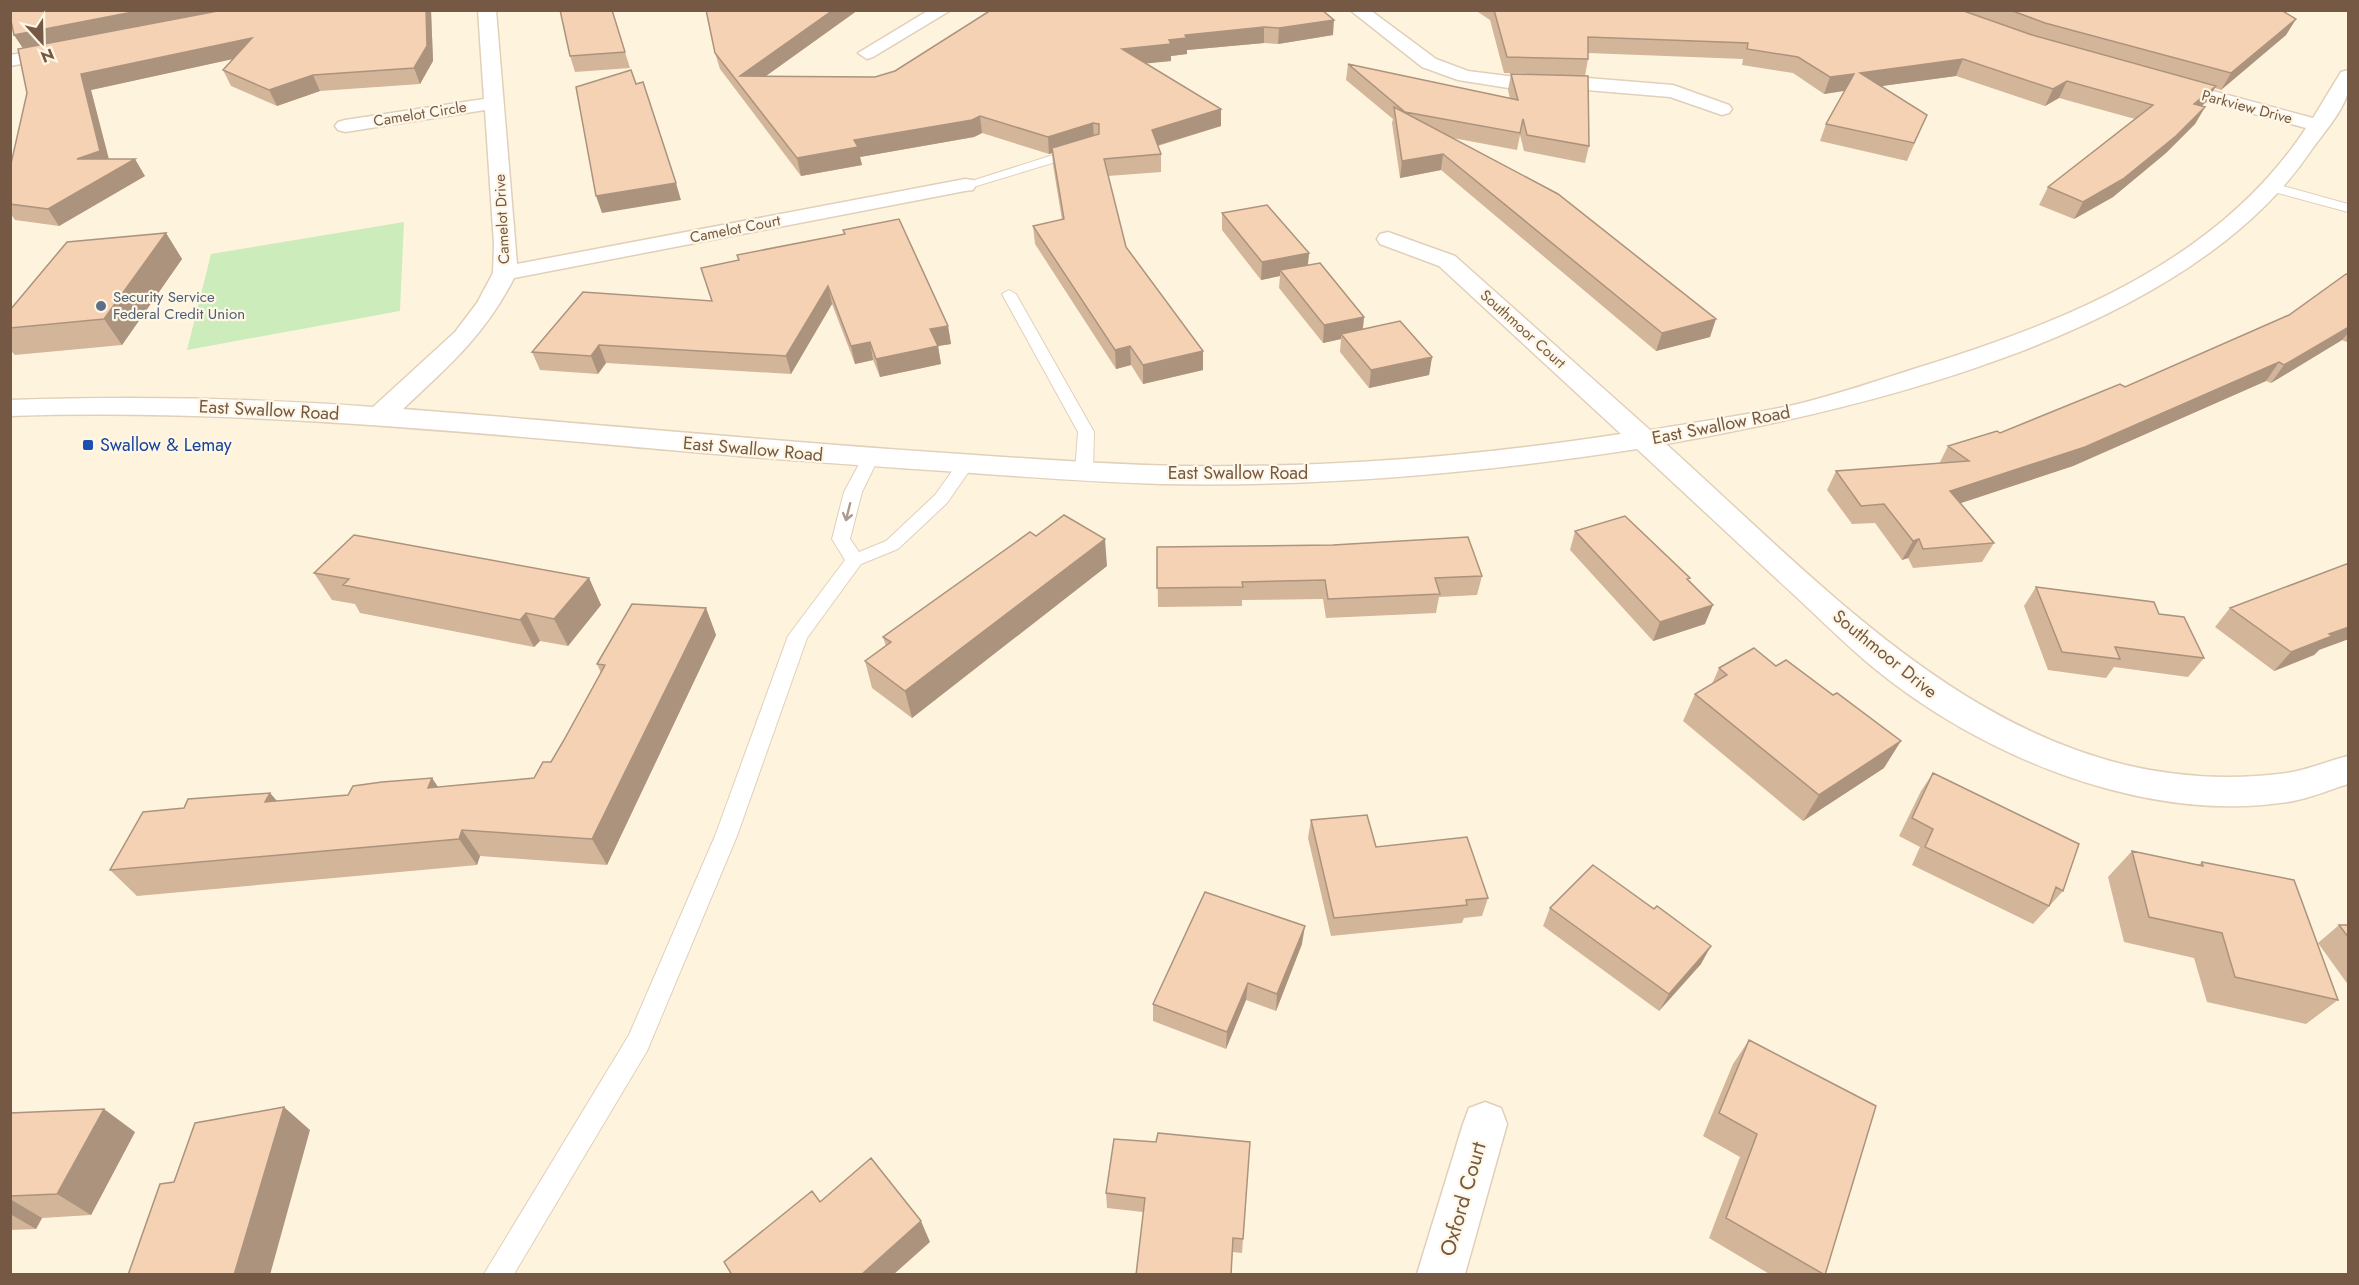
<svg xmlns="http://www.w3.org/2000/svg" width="2359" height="1285" font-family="Jost,sans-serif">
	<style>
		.green { fill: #ccecbc }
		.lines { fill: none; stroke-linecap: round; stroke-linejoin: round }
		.lane-casing { stroke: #e2cfb9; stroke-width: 2 }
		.street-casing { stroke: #e2cfb9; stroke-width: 3 }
		.lane { fill: #fff; fill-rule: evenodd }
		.street { fill: #fff; fill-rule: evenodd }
		.wall { fill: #d3b59a }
		.shaded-wall { fill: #ac937d }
		.building { fill: #f5d2b3; stroke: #ac937d; stroke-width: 1.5 }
		.oneway { stroke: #ac9b8f }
		.service-dot { fill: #5c6f8a; stroke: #fff7e6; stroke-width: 2 }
		.transit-dot { fill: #1a4fb4; stroke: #fff7e6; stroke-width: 2 }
		.labels { text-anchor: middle; stroke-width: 4.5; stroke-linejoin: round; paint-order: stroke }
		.far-street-label { font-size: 15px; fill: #755944; stroke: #fff7e6 }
		.far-service-label { font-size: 15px; fill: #4e5e75; stroke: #fff7e6; text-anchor: start }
		.street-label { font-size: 18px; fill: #755944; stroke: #fff7e6 }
		.transit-label { font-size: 18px; fill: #164399; stroke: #fff7e6; text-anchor: start }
		.near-street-label { font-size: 21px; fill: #755944; stroke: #fff7e6 }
	</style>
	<rect width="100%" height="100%" fill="#fef4de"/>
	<!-- green -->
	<path class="green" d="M404,222L400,311L187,350L211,254Z"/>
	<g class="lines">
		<!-- lane casing -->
		<g class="lane-casing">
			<path id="lane" d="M1078,147L1082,148V154L970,188L965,189L959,185Z
				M2272,183L2348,204V212L2267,190V184Z
				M1009,290L1016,294L1094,432L1093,472L1090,476L1084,477L1075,472L1078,432L1002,294Z
				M870,454L878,459L862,492L850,539L859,552L886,541L935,495L960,460L966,459L974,464L947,503L898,549L861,564L807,638L737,836L647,1051L514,1274H484L629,1035L715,836L788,636L845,560L832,539L844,492L864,455Z"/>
		</g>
		<!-- street casing -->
		<g class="street-casing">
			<path id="street" d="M478,10H496L517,264L965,179L973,180L976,185L973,190L965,191L514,278C485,335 448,367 403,409C588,423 774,442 960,454C1035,459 1111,465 1186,466C1332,468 1477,456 1621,434L1439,266L1380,244L1377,239L1380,234L1388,232L1455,256L1650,430C1699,422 1749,415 1798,404C1839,394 1879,380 1920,367C2065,322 2219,261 2306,128L2158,88L2155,84L2158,80L2165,78L2313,118L2341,72L2348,70C2348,77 2350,87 2348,93C2340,116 2323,133 2310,152C2187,333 1870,408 1666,444C1844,604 2022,808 2287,773C2307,770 2328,761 2348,756V784C2329,790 2308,799 2288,802C2144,824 1979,756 1869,664C1843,642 1818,617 1793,594C1741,546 1689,497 1637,449C1480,473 1322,487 1163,484C1095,482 1027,477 959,472C855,465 752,458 648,448C435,429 224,409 10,416V400C132,396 252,398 373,407L455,332L477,303L493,273L494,244L485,110L345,132L338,130L335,126L338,122L345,120L484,99Z
				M929,10H951L873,57L867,59L858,53Z
				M1350,10H1370L1436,59L1468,71L1515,77L1563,76L1673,85L1729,105L1732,109L1729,113L1722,115L1670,97L1563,88L1515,89L1458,80L1422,67Z
				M63,46L72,51L69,55L10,66V55Z
				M1485,1102L1501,1108L1507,1124L1465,1274H1417L1463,1124L1469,1108Z"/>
		</g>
		<!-- lane -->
		<use href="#lane" class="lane"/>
		<!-- street -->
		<use href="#street" class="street"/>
	</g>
	<!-- wall -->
	<path class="wall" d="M612,10L630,68L575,72L570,56Z
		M858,10L766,76L875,77L895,71L1322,10L1333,35L1278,44L1264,43L1187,50V54L1171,56V61L1145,63L1221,126L1158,146L1161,154V172L1108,176L1126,247L1203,370L1143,384L1131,365L1116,369L1035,244L1033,226L1062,220L1053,165L1052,153L1049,154L982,133L974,137L860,157L862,165L801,176L720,69L715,53Z
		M1475,10H2281L2296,19L2286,35L2221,90L2215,88L2206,102L2202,106L2205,107L2195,124L2166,153L2113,197L2074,219L2039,205L2048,187L2135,119L2059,98L2045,106L1956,76L1880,86L1927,115L1907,161L1820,141L1826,124L1845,91L1824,94L1793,73L1742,65L1743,59L1588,53V59L1585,76L1504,73L1490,20Z
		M431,11L433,61L420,84L320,91L277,106L231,86L223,70L232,59L91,90L108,159L145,176L59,226L15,220L10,213V168L27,93Z
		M1348,64L1510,99L1508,90L1511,74L1589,146L1585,163L1524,151L1520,135L1517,150L1453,138L1710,337L1656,351L1441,170L1400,178L1392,123L1393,119L1346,80Z
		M1222,213L1309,253L1308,265L1364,317L1363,329L1432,357L1429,375L1369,388L1340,352L1341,339L1323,343L1279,288L1280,276L1261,280L1222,230Z
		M843,230L948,326L951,344L938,346L941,364L880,377L873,360L855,364L832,304L791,374L606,363L598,374L540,370L532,352L711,301L739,261L844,234Z
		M166,233L182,259L122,345L15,355L10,350V310Z
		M2349,275V343L2342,340L2271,383L2266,381L2073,466L1960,503L1994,543L1982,562L1913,568L1908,558L1902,560L1875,523L1852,524L1827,490L1836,471L1939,464L1948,446L2000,433L2125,387L2289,315Z
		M1575,531L1689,580L1705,624L1653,641L1570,550Z
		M1036,536L1107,566L912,718L872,688L865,661L886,646L883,637Z
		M1157,547L1482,576L1477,595L1439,597L1436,613L1326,618L1323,599L1242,600V606L1158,607Z
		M314,573L589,578L601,605L568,646L540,641L534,647L360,613L355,604L332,600Z
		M2036,587L2159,614L2204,658L2188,677L2114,667L2106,678L2048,670L2024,606Z
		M706,608L716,635L607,865L480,856L477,865L137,896L110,870L184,808L270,793L277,801L348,795L432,778L438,787L534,778L551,762L601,673L597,664Z
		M2230,608L2319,650L2314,655L2274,671L2215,627Z
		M1719,668L1884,768L1803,821L1683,721L1695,694L1712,684Z
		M1933,773L2063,891L2033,924L1912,865L1920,847L1899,836L1921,791Z
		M1311,820L1376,847L1488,898L1482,916L1464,918L1462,923L1331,936L1308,838Z
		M2132,851L2198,865L2202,862L2338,1000L2306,1024L2207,1002L2194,958L2124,942L2108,877Z
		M1550,908L1701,964L1659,1011L1543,926Z
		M2339,925H2349V986L2318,943Z
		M1302,944L1276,1011L1246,1000L1226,1049L1153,1021V1004Z
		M1749,1040L1825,1275H1771L1709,1238L1740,1157L1703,1136L1733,1064Z
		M10,1113L135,1132L91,1215L42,1218L36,1229L10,1230Z
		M1114,1139L1243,1239L1242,1253L1232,1252L1143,1212L1107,1208L1106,1193Z"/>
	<!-- shaded-wall -->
	<path class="shaded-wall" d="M143,10H229L24,50L14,35Z
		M426,10H431L433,61L420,84L414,68Z
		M833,10H858L745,91L740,76Z
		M2296,19L2286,35L2221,90L2231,73Z
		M1334,20L1333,35L1278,44L1279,28Z
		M1264,27V43L1187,50V54L1171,56V61L1122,66V49L1185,35Z
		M252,38L260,53L91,90L111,167L77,159L81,74Z
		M1963,59L1956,76L1853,90L1860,73Z
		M1854,74L1848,90L1824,94L1830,77Z
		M313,75L320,91L277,106L269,90Z
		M2067,81L2059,98L2045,106L2053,89Z
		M2216,86L2206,102L2184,121L2194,104Z
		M2205,107L2195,124L2166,153L2113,197L2074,219L2083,202Z
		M1221,109V126L1152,147V130Z
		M980,116L982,133L974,137L860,157L862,165L801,176L797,158L854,140Z
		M1093,123L1094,140L1052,148V153L1049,154L1048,137Z
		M1443,154L1441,170L1400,178L1402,161Z
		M135,159L145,176L59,226L48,209Z
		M676,183L681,200L602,213L596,196Z
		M166,233L182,259L122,345L104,319Z
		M1309,253L1307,271L1280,270V276L1261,280L1262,262Z
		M828,286L832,304L791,374L786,356Z
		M1364,317L1362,335L1341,334V339L1323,343L1324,325Z
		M1716,319L1710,337L1656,351L1662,333Z
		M948,326L951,344L938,346L941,364L880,377L876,359L930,329Z
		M2349,327V332L2342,340L2271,383L2284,365Z
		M870,342L873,360L855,364L851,346Z
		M599,345L606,363L598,374L591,356Z
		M1130,346L1131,365L1116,369L1115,350Z
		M1203,351V370L1143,384V365Z
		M1432,357L1429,375L1369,388L1371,370Z
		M2279,362L2266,381L2073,466L1940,510L1950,491Z
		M1105,539L1107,566L912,718L905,691Z
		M1919,539L1908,558L1902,560L1913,541Z
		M589,578L601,605L568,646L554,619Z
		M1713,605L1705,624L1653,641L1660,622Z
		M706,608L716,635L607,865L592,839Z
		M526,613L540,641L534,647L520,620Z
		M2349,627V639L2319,650L2314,655L2274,671L2291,652L2329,634Z
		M1901,741L1884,768L1803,821L1819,795Z
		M432,778L450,805L428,788Z
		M270,793L292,819L265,802Z
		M462,830L480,856L477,865L459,839Z
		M1305,926L1302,944L1276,1011L1277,994Z
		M1711,946L1701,964L1659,1011L1669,994Z
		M1248,983L1246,1000L1226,1049L1227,1032Z
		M284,1107L310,1130L270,1275H234Z
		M104,1109L135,1132L91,1215L57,1194Z
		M10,1199L42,1218L36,1229L10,1214Z
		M921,1221L930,1242L893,1275H861Z"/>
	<!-- building -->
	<path class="building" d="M10,10H143L14,35L10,16Z
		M223,10H426L427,46L414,68L313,75L269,90L223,70L252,38L81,74L100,151L77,159H135L48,209L10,204V168L27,93L18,49Z
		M560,10H612L625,52L570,56Z
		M706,10H833L740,76L875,77L895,71L991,10H1322L1334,20L1279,28L1264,27L1185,35L1187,38L1169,40L1171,44L1122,49L1221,109L1152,130L1161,154L1104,159L1126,247L1203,351L1143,365L1130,346L1115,350L1033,226L1064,219L1052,148L1099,134V124L1093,123L1048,137L980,116L972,120L854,140L858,147L797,158L715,53Z
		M1494,10H1961L2032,35L2216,86L2194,104L2205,107L2176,136L2123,179L2083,202L2048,187L2153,105L2067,81L2053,89L1963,59L1860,73L1927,115L1914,143L1826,124L1854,74L1830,77L1798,57L1747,49L1748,43L1588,37V59L1507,57Z
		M2010,10H2281L2296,19L2231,73L2045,23Z
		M1348,64L1518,100L1511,74L1588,76L1589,146L1527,135L1523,119L1520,133L1405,112Z
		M631,70L636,84L643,82L676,183L596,196L576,87Z
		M1394,107L1558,194L1716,319L1662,333L1443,154L1402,161Z
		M1267,205L1309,253L1262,262L1222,213Z
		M899,219L948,326L930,329L938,346L876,359L870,342L851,346L828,286L786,356L599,345L591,356L532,352L583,292L712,301L701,268L739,260L737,255L845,234L843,230Z
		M166,233L104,319L10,328V310L67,242Z
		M1320,263L1364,317L1324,325L1280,270Z
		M2346,274L2349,275V327L2284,365L2279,362L2085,447L1950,491L1994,543L1923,549L1919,539L1913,541L1884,504L1861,506L1836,471L1969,461L1948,446L1997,431L2000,433L2120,384L2125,387L2289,315Z
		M1400,321L1432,357L1371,370L1341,334Z
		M1064,515L1105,539L905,691L865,661L891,642L883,637L1030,532L1036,536Z
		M1625,516L1690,578L1687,579L1713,605L1660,622L1575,531Z
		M354,535L589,578L554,619L526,613L520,620L343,585L349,579L314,573Z
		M1468,537L1482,576L1435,578L1440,594L1328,599L1325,580L1242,582L1243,587L1157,588V547L1333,545Z
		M2349,563V627L2329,634L2332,636L2291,652L2230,608Z
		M2036,587L2154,602L2159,614L2184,617L2204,658L2115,647L2120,659L2062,652Z
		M632,604L706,608L592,839L462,830L459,839L110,870L143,812L184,808L188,799L270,793L265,802L348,795L353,786L382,782L432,778L428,788L534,778L543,762H551L564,740L605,665L597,664Z
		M1754,648L1776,666L1786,660L1833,695L1837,693L1901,741L1819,795L1695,694L1727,675L1719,668Z
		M1933,773L2079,844L2063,891L2056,887L2049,906L1925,847L1933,829L1912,818Z
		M1367,815L1376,847L1467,837L1488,898L1466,900L1467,905L1334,918L1311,820Z
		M2132,851L2203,866L2202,862L2294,880L2338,1000L2235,977L2222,933L2149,917Z
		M1593,865L1654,909L1657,906L1711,946L1669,994L1550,908Z
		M1205,892L1305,926L1277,994L1248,983L1227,1032L1153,1004Z
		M2339,925H2349V938Z
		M1749,1040L1876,1106L1825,1275L1726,1218L1757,1134L1719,1113Z
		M284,1107L234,1275H128L160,1184L174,1182L195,1123Z
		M104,1109L57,1194L10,1196V1113Z
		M1158,1133L1250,1142L1243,1239L1233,1238L1231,1275H1136L1145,1198L1106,1193L1114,1139L1156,1142Z
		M871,1158L921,1221L861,1275H732L724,1262L812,1191L820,1202Z"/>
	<!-- one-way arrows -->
	<defs><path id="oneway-shaft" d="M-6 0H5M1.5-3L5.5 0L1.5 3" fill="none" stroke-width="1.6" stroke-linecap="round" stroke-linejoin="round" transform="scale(1.5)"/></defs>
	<use class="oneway" href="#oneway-shaft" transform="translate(848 512) rotate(104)"/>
	<!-- markers -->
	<circle class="service-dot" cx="101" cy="306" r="6"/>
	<rect class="transit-dot" x="82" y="439" width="12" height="12" rx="3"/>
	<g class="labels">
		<!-- far-street labels -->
		<g class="far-street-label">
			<text transform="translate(2247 107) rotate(15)" y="5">Parkview Drive</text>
			<text transform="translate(420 114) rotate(-9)" y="5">Camelot Circle</text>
			<text transform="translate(502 219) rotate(-93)" y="5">Camelot Drive</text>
			<text transform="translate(735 229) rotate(-11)" y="5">Camelot Court</text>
			<text transform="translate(1523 329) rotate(42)" y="5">Southmoor Court</text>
		</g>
		<!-- far-service labels -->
		<g class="far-service-label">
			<text x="113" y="302">Security Service<tspan x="113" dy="17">Federal Credit Union</tspan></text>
		</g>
		<!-- street labels -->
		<g class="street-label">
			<text transform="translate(269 410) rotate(3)" y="6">East Swallow Road</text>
			<text transform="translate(1721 425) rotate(-11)" y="6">East Swallow Road</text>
			<text transform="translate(753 449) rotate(5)" y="6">East Swallow Road</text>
			<text x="1238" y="479">East Swallow Road</text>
			<text transform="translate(1885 654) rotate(39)" y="6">Southmoor Drive</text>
		</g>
		<!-- transit labels -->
		<g class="transit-label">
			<text x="100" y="451">Swallow &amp; Lemay</text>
		</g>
		<!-- near-street labels -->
		<g class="near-street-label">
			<text transform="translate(1463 1199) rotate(-74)" y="7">Oxford Court</text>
		</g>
	</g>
	<!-- border -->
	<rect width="2359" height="1285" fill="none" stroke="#755944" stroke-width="24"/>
	<!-- north arrow -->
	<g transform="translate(42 42) rotate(158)" stroke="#fff7e6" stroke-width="4.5" paint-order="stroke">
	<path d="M0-4.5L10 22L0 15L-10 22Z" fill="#755944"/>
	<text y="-9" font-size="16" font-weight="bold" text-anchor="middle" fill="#755944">N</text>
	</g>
</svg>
